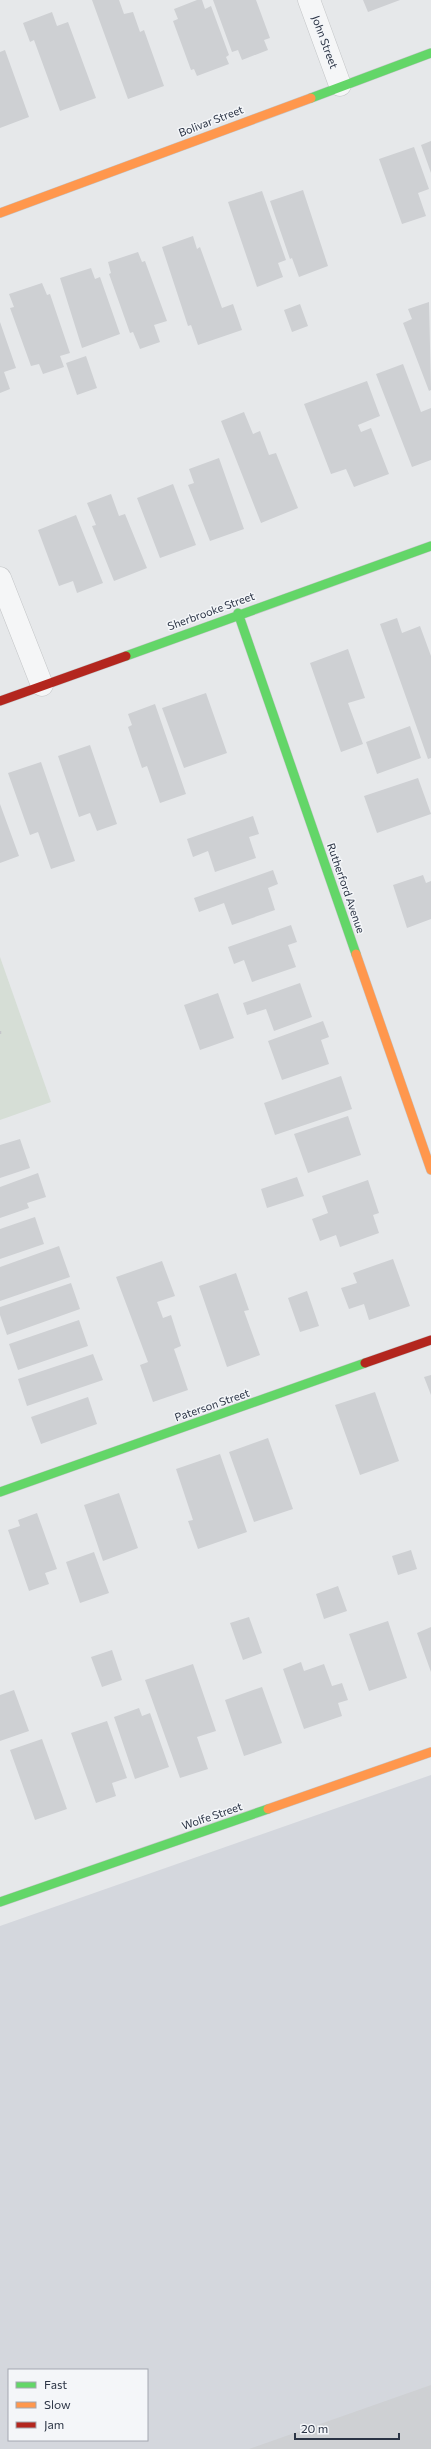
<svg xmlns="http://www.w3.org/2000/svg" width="431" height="2449" font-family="Commissioner,sans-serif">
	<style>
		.built { fill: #d4d7dd; fill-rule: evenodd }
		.green { fill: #d6ded6 }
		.building { fill: #ced0d3 }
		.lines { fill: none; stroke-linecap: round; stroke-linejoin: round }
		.street-casing { stroke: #c4c6c8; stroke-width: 23 }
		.fast-casing { stroke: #c4c6c8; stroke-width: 10 }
		.slow-casing { stroke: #c4c6c8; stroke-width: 10 }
		.jam-casing { stroke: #c4c6c8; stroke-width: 10 }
		.path { stroke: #c5c6ca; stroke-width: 2.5; stroke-dasharray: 3 3; stroke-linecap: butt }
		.street { stroke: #f5f6f7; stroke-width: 22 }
		.fast { stroke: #63d668; stroke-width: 9 }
		.slow { stroke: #ff974d; stroke-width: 9 }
		.jam { stroke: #b3261e; stroke-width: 9 }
		.labels { text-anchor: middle; stroke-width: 3; stroke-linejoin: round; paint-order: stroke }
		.street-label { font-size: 11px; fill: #2b3445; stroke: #f4f6f9 }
	</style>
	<rect width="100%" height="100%" fill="#e6e8ea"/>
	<!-- built -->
	<path class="built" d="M431,1775V2449H0V1926ZM9,2370H147V2440H9Z"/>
	<!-- green -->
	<path class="green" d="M0,957L51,1102L0,1120Z"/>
	<!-- building -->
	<path class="building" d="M92,0H119L124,14L133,12L140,32L144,30L164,86L128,99Z
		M197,0H202L205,9L211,6L229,55L226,57L229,64L197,76L194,69L191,70L173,21L178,19L174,9Z
		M213,0H256L270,38L264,40L268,50L242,60L238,50L232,52Z
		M363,0H400L368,12Z
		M52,12L57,26L68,22L96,98L60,111L34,40L30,42L23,23Z
		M5,50L29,117L0,128V52Z
		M431,141V173L421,145Z
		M414,147L429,189L418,193L426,216L402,224L379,159Z
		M303,190L328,266L299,277L292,258L290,259L270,201Z
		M262,191L286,260L278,263L283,277L257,287L228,202Z
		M193,236L197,249L200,247L222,308L233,304L242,330L198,345L191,325L188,326L162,247Z
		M138,252L142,262L145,261L167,321L154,325L160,342L140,349L133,332L130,333L109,274L111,273L108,262Z
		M91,268L95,279L100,277L120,334L82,348L60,278Z
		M42,283L47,295L50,294L70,353L60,356L64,367L43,374L39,364L31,366L10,308L14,307L9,294Z
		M429,302L431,390L429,391L403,323L412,319L408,309Z
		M300,304L308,326L292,332L284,310Z
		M0,322L16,368L4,372L10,389L0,393Z
		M86,356L97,388L77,395L66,363Z
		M403,364L421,412L431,408V460L412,467L376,374Z
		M367,381L380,416L358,425L361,432L371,428L389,474L354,487L346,469L331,474L304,404Z
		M244,412L253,434L260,431L269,455L276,453L298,508L261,523L221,421Z
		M219,458L244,529L210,541L188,485L194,483L189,469Z
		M173,484L196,545L160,558L137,498Z
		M111,494L119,516L125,514L147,568L114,581L92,526L96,525L87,503Z
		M76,515L103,583L77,593L73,581L59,586L38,530Z
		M397,618L402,633L420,626L431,656V758L428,759L380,624Z
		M348,649L365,698L348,703L363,744L341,752L310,663Z
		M206,693L227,753L184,768L162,708Z
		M155,704L186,794L160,803L147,766L142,768L128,727L132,725L128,714Z
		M410,726L421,758L377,774L366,742Z
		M90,745L117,824L97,831L90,813L79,817L58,756Z
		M41,762L75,861L51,869L38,832L30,835L8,773Z
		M418,778L431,814L377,833L364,796Z
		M0,804L19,856L0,863Z
		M253,816L259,834L249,837L256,858L215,872L208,851L193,857L187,839Z
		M273,870L278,884L268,888L275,910L232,925L224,903L199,912L194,898Z
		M423,875L426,883L431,881V919L407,928L393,885Z
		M291,925L297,942L288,945L296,967L252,982L244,960L234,964L228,947Z
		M300,983L312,1017L274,1031L266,1009L247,1015L243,1003Z
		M218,993L234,1038L200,1050L184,1005Z
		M323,1021L329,1037L321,1040L329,1064L282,1080L268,1041Z
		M341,1076L352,1109L275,1135L264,1103Z
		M348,1116L361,1155L308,1173L294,1134Z
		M20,1139L30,1168L0,1178V1145Z
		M38,1173L46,1197L27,1203L29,1208L0,1218V1187Z
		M297,1177L304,1196L267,1208L261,1189Z
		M368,1180L379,1213L373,1215L379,1233L340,1247L336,1235L320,1241L312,1219L328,1213L322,1196Z
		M35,1217L44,1244L0,1259V1229Z
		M59,1246L70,1277L0,1301V1267Z
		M393,1259L410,1306L369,1320L364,1304L349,1309L341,1288L357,1283L353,1273Z
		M162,1261L175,1296L157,1302L163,1318L171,1315L181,1346L174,1349L188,1390L153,1402L140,1365L148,1362L116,1277Z
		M236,1273L249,1310L244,1311L260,1355L227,1367L199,1286Z
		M71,1283L80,1309L7,1335L0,1315V1307Z
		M307,1291L319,1326L300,1332L288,1298Z
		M79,1320L88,1346L18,1370L9,1344Z
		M93,1354L103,1380L27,1406L18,1379Z
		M431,1375V1395L424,1377Z
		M375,1392L399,1461L360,1475L335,1405Z
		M88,1397L97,1424L41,1444L31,1417Z
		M268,1438L293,1509L254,1522L229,1452Z
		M220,1454L247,1532L198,1549L188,1521L193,1520L176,1469Z
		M119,1493L138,1548L103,1561L84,1505Z
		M37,1513L57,1569L45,1573L49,1584L29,1591L8,1530L20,1526L18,1520Z
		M411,1550L417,1569L398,1575L392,1556Z
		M94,1552L109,1593L80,1603L66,1562Z
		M338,1586L347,1611L324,1619L316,1594Z
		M249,1617L262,1653L243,1660L230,1623Z
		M388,1621L407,1678L369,1691L349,1634Z
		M431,1627V1672L417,1633Z
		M112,1650L122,1680L102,1687L91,1657Z
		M301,1662L304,1671L324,1664L332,1686L342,1683L348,1700L338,1703L342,1716L304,1729L283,1669Z
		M193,1664L216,1731L197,1737L208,1769L180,1778L145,1680Z
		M262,1687L282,1743L244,1756L225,1700Z
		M14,1690L29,1731L0,1741V1695Z
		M139,1708L142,1716L150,1713L169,1767L135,1779L114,1717Z
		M107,1721L127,1778L112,1783L116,1796L96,1803L71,1733Z
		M42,1739L67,1809L35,1820L10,1750Z
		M431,2385V2449H249Z"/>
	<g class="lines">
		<!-- street casing -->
		<g class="street-casing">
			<path id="street" d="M309,0L340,85
				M0,578L42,685"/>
		</g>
		<!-- fast casing -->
		<g class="fast-casing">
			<path id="fast" d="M311,98L431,53
				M238,613L356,954
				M126,656L431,546
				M0,1492L365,1363
				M0,1902L268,1809"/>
		</g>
		<!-- slow casing -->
		<g class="slow-casing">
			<path id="slow" d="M0,213L311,98
				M356,954L431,1170
				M268,1809L431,1752"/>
		</g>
		<!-- jam casing -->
		<g class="jam-casing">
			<path id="jam" d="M0,701L126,656
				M365,1363L431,1340"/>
		</g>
		<!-- path -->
		<path class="path" d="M0,1031V1035"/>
		<!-- street -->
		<use href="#street" class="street"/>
		<!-- fast -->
		<use href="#fast" class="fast"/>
		<!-- slow -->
		<use href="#slow" class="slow"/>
		<!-- jam -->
		<use href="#jam" class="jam"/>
	</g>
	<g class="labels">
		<!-- street labels -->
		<g class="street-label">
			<text transform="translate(325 42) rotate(70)" y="4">John Street</text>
			<text transform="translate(211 121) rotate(-21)" y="4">Bolivar Street</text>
			<text transform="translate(211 611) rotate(-20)" y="4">Sherbrooke Street</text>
			<text transform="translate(346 888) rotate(71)" y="4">Rutherford Avenue</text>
			<text transform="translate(212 1405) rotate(-19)" y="4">Paterson Street</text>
			<text transform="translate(212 1816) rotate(-19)" y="4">Wolfe Street</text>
		</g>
	</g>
	<!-- legend -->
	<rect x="8" y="2369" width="140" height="72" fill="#f4f6f9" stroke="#a4a8b1"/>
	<rect x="16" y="2382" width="20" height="6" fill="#63d668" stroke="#a4a8b1"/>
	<text x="44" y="2389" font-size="12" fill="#2b3445">Fast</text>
	<rect x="16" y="2402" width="20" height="6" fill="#ff974d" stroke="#a4a8b1"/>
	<text x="44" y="2409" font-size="12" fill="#2b3445">Slow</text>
	<rect x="16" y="2422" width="20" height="6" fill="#b3261e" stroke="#a4a8b1"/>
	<text x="44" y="2429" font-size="12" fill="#2b3445">Jam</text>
	<!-- scale -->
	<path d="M295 2433v6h104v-6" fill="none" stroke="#2b3445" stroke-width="2"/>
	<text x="301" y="2433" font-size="12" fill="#2b3445" stroke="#f4f6f9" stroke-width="3" paint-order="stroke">20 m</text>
</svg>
